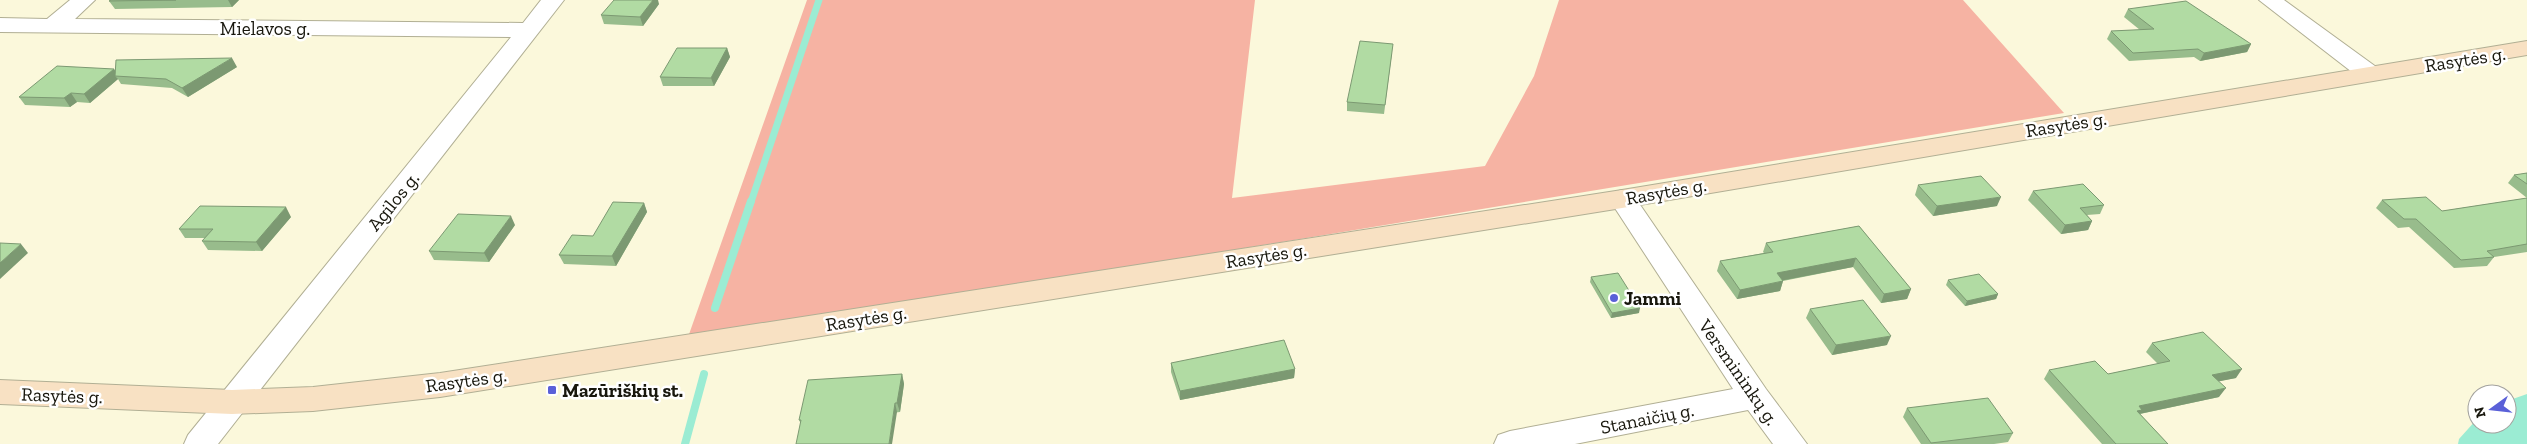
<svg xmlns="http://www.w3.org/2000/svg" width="2527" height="444" font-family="'Zilla Slab',serif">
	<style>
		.green { fill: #f6b3a3 }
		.water { fill: #9becd3 }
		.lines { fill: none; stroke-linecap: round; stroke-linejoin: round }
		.stream-far1 { stroke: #9becd3; stroke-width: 7 }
		.stream { stroke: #9becd3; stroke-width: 8 }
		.street-casing { stroke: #b1af94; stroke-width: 2 }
		.secondary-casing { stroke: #b1af94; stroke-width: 2 }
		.street { fill: #fff; fill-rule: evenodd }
		.secondary { fill: #f8e1c3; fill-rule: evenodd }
		.wall { fill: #98bc8c }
		.shaded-wall { fill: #7c9972 }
		.building { fill: #b1dba3; stroke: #7c9972 }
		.poi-dot { fill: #5a60d8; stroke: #fff; stroke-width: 2 }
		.labels { text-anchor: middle; stroke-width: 5; stroke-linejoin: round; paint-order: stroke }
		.street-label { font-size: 19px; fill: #18170d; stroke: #fff }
		.poi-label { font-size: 19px; font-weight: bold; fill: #18170d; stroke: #fff; text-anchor: start }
	</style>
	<rect width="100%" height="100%" fill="#fbf8db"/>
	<!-- green -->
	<path class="green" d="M807,0H1255L1232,198L1485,166L1534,76L1559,0H1963L2064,113L687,340Z"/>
	<!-- water -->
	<path class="water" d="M2527,394V444H2458L2459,439L2477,419V424H2507V401Z"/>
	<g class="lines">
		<!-- stream-far1 -->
		<path class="stream-far1" d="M751,202L819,0"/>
		<!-- stream -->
		<path class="stream" d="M715,308L751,201
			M685,444L704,374"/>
		<!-- street casing -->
		<g class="street-casing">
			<path id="street" d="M70,0H95L75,19L523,23L541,0H564L218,444H184L188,435L511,37L0,32V18L47,19Z
				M2259,0H2284L2379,69L2382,74L2379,79L2370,81L2361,79Z
				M1622,190L1632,193L1766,389L1807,444H1773L1748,410L1575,444H1494L1498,435L1510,431L1733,389L1609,199L1612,193Z"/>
		</g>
		<!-- secondary casing -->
		<g class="secondary-casing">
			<path id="secondary" d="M2527,41V55L1622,208L440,397L313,411L232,414L0,404V380L232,390L313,387L440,373L1622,190Z"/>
		</g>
		<!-- street -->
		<use href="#street" class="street"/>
		<!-- secondary -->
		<use href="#secondary" class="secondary"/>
	</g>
	<!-- wall -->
	<path class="wall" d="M111,0H239L232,7L115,9L109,1Z
		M659,4L643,26L604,24L601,15Z
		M2128,9L2251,44L2247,52L2200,61L2194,57L2129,61L2107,39L2111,31L2140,30L2124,17Z
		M727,48L730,57L714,86H663L660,77Z
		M1392,53L1384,114L1347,111V102Z
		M237,67L188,97L172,88L121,84L118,79L90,103L77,102L70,107L25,105L19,97L114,69L116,72Z
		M2527,173V198L2508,183L2514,175Z
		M1918,185L1997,206L1933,216L1915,195Z
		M2033,191L2104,205L2100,214L2087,215L2092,221L2088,230L2061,234L2028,200Z
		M2527,198V252L2494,257L2487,266L2454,268L2409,227L2398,228L2376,208L2382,200L2442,211Z
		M644,203L647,212L616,266L564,264L559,255L593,236Z
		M291,217L262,251L208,250L202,241L205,238H185L179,229Z
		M515,225L489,262L434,260L429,251Z
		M1859,226L1911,289L1907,299L1881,303L1853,267L1783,281L1780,291L1737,299L1717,271L1720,261L1764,253L1763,252L1766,243Z
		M1591,277L1639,313L1611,318L1590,282Z
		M1948,280L1998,294L1996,299L1965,306L1946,285Z
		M1810,309L1887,345L1832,355L1806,318Z
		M2152,343L2236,378L2219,381V397L2140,414L2168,444H2102L2044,379L2049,370L2108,374L2158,364L2146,352Z
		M1171,363L1295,369L1294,378L1180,400L1171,372Z
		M902,374L904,384L900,412L801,424L799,420Z
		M1907,408L2013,433L2008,442L1994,444H1921L1903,417Z"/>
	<!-- shaded-wall -->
	<path class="shaded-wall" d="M228,0H239L232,7Z
		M653,0H658L659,4L643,26L640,17Z
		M2251,44L2247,52L2200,61L2204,53Z
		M727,48L730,57L714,86L711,78Z
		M232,58L237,67L188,97L182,88Z
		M114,69L118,76H115L118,79L90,103L84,94Z
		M71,93L77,102L70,107L64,98Z
		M2001,197L1997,206L1933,216L1937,206Z
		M644,203L647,212L616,266L612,256Z
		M286,207L291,217L262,251L256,242Z
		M511,216L515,225L489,262L484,253Z
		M2092,221L2088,230L2061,234L2065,225Z
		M21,244L28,253L0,279V263Z
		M1856,258L1853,267L1774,282L1777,273Z
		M1783,281L1780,291L1737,299L1740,290Z
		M1911,289L1907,299L1881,303L1884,294Z
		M1998,294L1996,299L1965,306L1967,301Z
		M1640,308L1639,313L1611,318L1612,313Z
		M1891,336L1887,345L1832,355L1836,345Z
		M1295,369L1294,378L1180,400V391Z
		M2242,369L2236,378L2206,384L2212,375Z
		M902,374L904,384L900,412L897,403Z
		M2226,388L2219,397L2139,414L2136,419L2139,406Z
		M895,403L897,412L892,444H889Z"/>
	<!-- building -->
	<path class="building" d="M111,0H176L109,1Z
		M614,0H653L640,17L601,15Z
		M2186,1L2251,44L2204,53L2198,49L2133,53L2111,31L2154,29L2128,9Z
		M1360,41L1393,44L1385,105L1347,102Z
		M677,48H727L711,78L660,77Z
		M232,58L182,88L166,79L115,76L116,60Z
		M57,66L114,69L84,94L71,93L64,98L19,97Z
		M2527,173V184L2514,175Z
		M1981,176L2001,197L1937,206L1918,185Z
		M2083,184L2104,205L2080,208L2092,221L2065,225L2033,191Z
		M2426,197L2442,211L2527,198V244L2487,251L2494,257L2461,260L2416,219H2404L2382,200Z
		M613,202L644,203L612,256L559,255L572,235L593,236Z
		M200,206L286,207L256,242L202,241L213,229H179Z
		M458,214L511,216L484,253L429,251Z
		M1859,226L1911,289L1884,294L1856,258L1777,273L1783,281L1740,290L1720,261L1773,252L1766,243Z
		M0,243L21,244L0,263Z
		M1618,273L1640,308L1612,313L1591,277Z
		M1979,274L1998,294L1967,301L1948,280Z
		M1863,300L1891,336L1836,345L1810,309Z
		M2203,332L2242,369L2212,375L2226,388L2139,406L2142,410L2137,411L2168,444H2116L2049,370L2095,361L2108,374L2170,361L2152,343Z
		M1284,340L1295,369L1180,391L1171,363Z
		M902,374L897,403H895L889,444H796L801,420H799L808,380Z
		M1988,398L2013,433L1931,443L1907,408Z"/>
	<!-- markers -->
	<g class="poi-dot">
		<circle cx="1614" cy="298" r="5"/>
		<rect x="547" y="385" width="10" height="10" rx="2.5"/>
	</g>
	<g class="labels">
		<!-- street labels -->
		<g class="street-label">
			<text x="265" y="35">Mielavos g.</text>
			<text transform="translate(2465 59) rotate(-9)" y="7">Rasytės g.</text>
			<text transform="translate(2066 124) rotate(-9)" y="7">Rasytės g.</text>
			<text transform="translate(1666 191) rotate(-10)" y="7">Rasytės g.</text>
			<text transform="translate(393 201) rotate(-51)" y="7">Agilos g.</text>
			<text transform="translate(1266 255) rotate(-9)" y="7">Rasytės g.</text>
			<text transform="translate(866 318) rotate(-9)" y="7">Rasytės g.</text>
			<text transform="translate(1739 372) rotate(55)" y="7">Versmininkų g.</text>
			<text transform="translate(466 380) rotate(-8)" y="7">Rasytės g.</text>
			<text transform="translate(62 395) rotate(2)" y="7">Rasytės g.</text>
			<text transform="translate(1647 418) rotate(-11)" y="7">Stanaičių g.</text>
		</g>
		<!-- poi labels -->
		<g class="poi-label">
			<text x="1624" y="305">Jammi</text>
			<text x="562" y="397">Mazūriškių st.</text>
		</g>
	</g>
	<!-- north arrow -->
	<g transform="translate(2492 409) rotate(255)"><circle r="24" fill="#ffffff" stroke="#a3a29e"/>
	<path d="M0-4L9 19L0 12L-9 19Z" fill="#5a60d8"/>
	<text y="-8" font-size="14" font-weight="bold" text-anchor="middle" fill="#18170d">N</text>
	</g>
</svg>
